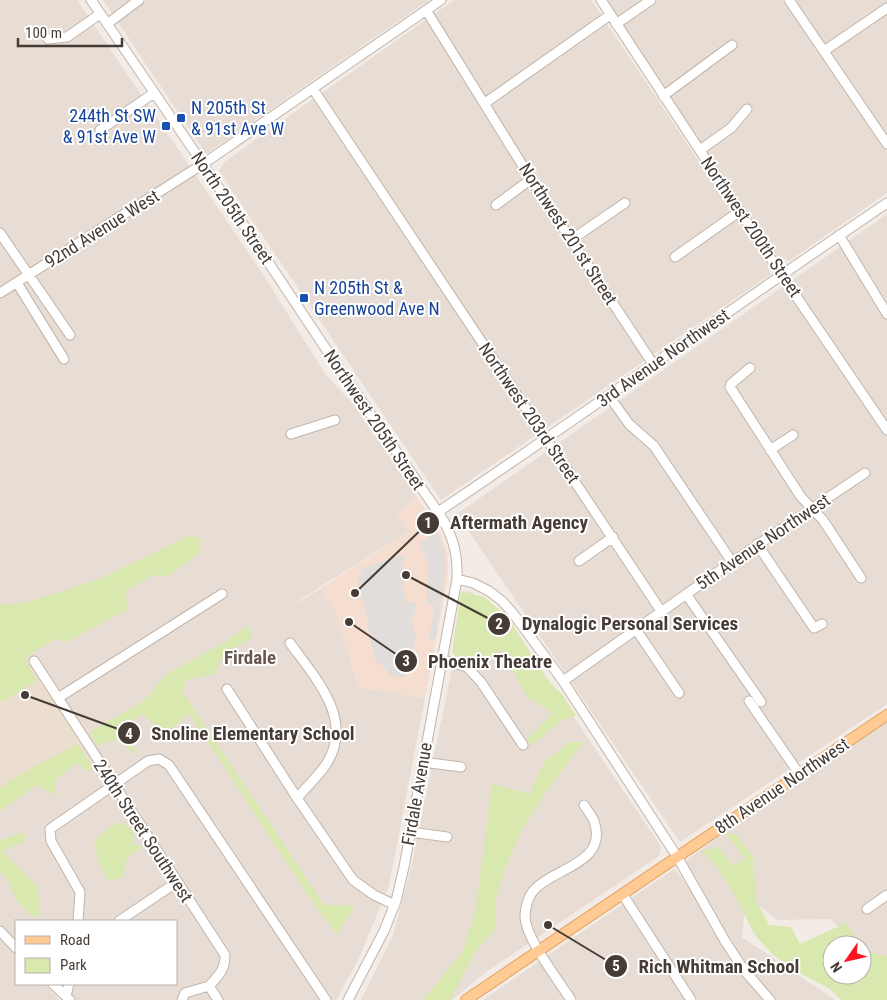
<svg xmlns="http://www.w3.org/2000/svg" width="887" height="1000" font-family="'Roboto Condensed',sans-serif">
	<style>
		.residential { fill: #e7ddd4 }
		.commercial { fill: #f5ded0 }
		.education { fill: #ecdecf }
		.green { fill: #d9e8ae }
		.parking { fill: #e1dddb }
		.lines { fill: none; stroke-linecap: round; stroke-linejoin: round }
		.minor-casing { stroke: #c1b5ab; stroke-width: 11 }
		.major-casing { stroke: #e4a362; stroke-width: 12 }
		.minor { stroke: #fff; stroke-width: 9 }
		.major { stroke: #ffca93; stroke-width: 10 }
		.transit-dot { fill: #1a4fb4; stroke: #fff; stroke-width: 2 }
		.labels { text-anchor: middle; stroke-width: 4; stroke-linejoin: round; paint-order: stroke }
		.transit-label { font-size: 18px; fill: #164399; stroke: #fff; text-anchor: start }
		.street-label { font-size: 18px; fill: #463c35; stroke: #fff }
		.neighbourhood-label { font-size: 19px; font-weight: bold; fill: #68574c; stroke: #fff }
		.leader { fill: none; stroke: #463c35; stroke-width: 2 }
		.callout-dot { fill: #463c35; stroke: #fff; stroke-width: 2 }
		.mark-label { font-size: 15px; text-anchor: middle; font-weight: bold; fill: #fff }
		.callout-label { font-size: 19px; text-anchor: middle; font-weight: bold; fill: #463c35; stroke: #fff; stroke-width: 4; stroke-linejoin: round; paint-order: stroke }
	</style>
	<rect width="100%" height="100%" fill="#f3ece6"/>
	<!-- residential -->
	<path class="residential" d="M0,0H77L260,270L326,375L353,404L417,497L397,513L409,531L279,613L320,589L337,614L358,687L425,698L389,886L359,958L336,1000H76L60,984H176V921H16V984H45L60,1000H0Z
		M103,0H429L206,154Z
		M454,0H591L768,265L770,275L441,500L219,171L224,162Z
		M606,0H887V193L789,261L775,254Z
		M887,214V704L680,842L457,514Z
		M468,590L510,623L661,846L659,856L486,972L452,1000H361L393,935L411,868Z
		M887,722V975L862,953V945H854L831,919L778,920L746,896L742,937L835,1000H765L678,867L711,842Z
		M674,869L680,875L764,1000H483Z"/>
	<!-- commercial -->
	<path class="commercial" d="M417,497L441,534L448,556V577L425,698L358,687L337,614L320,589L409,531L397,513Z"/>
	<!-- education -->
	<path class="education" d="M0,642L21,646L81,744L0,797Z"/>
	<!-- green -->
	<path class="green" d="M189,536L201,538L200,553L167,577L153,575L125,592L128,609L67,642L55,639L24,658L37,681L3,701L0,700V602L2,605L28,602L99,579Z
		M461,591L484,597L508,617L546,679L562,694L576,716L562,720L531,746L527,739L553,713L527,697L512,668L500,649L478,667L452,653Z
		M249,625L252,638L224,653L215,674L185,680L184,694L324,905L355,906L337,935L307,894L189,713L167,733L142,714L122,729L139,756L115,739L97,746L90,732L143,701L168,673L222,644Z
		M570,742H584L547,790L521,831L504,871L495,902V930L475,952L450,1000H423L463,951L476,909L492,784L530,794L544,762Z
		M77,744L96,770L88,771L77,763L56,779V796L37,785L0,811V788L21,774Z
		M122,822L134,831L132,844L144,847C128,855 125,858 123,877L108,881L99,863L94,841L108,828Z
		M24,832L25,842L2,851L37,886L41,916H32L17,901L6,876L0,873V840Z
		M725,832L737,835L753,857L756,900L769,925L791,927L800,944L846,923L861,945H832V975H862V946L874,953L887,957V1000H841L830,989L802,974L773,955L755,935L734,894L717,867L702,851L719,847L733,866L745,858Z"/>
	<!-- parking -->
	<path class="parking" d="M437,531L446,556V571L435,640H429L435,606L427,603L428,561L419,544Z
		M404,555L403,586L406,602H416V610L411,619L416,638L409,661H406L405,677L391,676L384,667L375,660L367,624L369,623L357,582L363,568Z"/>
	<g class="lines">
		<!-- minor casing -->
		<g class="minor-casing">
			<path id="minor" d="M91,0L203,164L330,355L442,518C454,539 458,556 457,579L404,867L396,901L384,931L348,1000
				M601,0L781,274L887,430
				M789,0L887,144
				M426,10L531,179L653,364
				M107,24L139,0
				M616,24L651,0
				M48,39L67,37L100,14
				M824,51L887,8
				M313,89L661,611
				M663,96L732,45
				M485,103L610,15
				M100,130L154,93
				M700,150L731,128L747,109
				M496,205L531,179
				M0,233L70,335
				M839,235L887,314
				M571,240L625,203
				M675,257L740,211
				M17,283L64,359
				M0,293L203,164L441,0
				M750,368L731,384L730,387L801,497L823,520L861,578
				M609,396L629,424L654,446L732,562
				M291,434L335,420
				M770,450L793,435
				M438,512C589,411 736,305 887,203
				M757,544L814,628L822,624
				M579,561L613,537
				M457,579L473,583L489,591L502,601L512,612L563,681L678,858L725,941L744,970L770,1000
				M686,594L761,702
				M637,631L679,693
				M290,643C316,679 356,721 325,766C317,777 306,788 297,798
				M442,659L467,667L481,682L523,745
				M34,661L225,955C225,970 219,975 209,986L218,1000
				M563,681L732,562L865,473
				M227,689L297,798L353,880L374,895L395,905
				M58,698L222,594
				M749,701L800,775
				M423,762L461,767
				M411,832L447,837
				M623,895L691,1000
				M867,909L887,895
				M78,921L80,892L51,841L50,829L148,761L159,759L169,765L326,1000
				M119,921L177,882
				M0,931L16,948
				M53,984L70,1000
				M66,996L69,984
				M182,1000L185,993L209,986
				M571,1000C559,981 526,939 525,917C525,908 528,896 535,889C554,868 609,863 594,821C592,816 587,810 584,805"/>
		</g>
		<!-- major casing -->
		<g class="major-casing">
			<path id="major" d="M466,1000L887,715"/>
		</g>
		<!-- minor -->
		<use href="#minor" class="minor"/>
		<!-- major -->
		<use href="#major" class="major"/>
	</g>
	<!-- markers -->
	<g class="transit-dot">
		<rect x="176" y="113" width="10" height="10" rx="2.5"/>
		<rect x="161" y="121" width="10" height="10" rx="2.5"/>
		<rect x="299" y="293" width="10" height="10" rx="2.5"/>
	</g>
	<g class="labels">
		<!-- transit labels -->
		<g class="transit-label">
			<text x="191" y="114">N 205th St<tspan x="191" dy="21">&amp; 91st Ave W</tspan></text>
			<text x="156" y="122" text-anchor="end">244th St SW<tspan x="156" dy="21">&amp; 91st Ave W</tspan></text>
			<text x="314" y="294">N 205th St &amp;<tspan x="314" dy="21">Greenwood Ave N</tspan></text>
		</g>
		<!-- street labels -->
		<g class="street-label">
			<text transform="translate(232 208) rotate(56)" y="6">North 205th Street</text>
			<text transform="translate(751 227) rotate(56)" y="6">Northwest 200th Street</text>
			<text transform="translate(102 229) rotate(-32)" y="6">92nd Avenue West</text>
			<text transform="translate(568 234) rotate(57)" y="6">Northwest 201st Street</text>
			<text transform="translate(663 358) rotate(-35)" y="6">3rd Avenue Northwest</text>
			<text transform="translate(529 413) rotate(56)" y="6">Northwest 203rd Street</text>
			<text transform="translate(374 420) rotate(56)" y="6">Northwest 205th Street</text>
			<text transform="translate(763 542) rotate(-34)" y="6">5th Avenue Northwest</text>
			<text transform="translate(782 786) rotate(-34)" y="6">8th Avenue Northwest</text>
			<text transform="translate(417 794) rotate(-80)" y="6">Firdale Avenue</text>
			<text transform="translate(143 831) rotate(57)" y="6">240th Street Southwest</text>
		</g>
		<!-- neighbourhood labels -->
		<g class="neighbourhood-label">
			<text x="250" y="664">Firdale</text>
		</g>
	</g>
	<!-- callouts -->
	<path class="leader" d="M355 593L428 523M406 575L499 624M349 622L406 661M25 695L129 733M548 925L616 966"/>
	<g class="callout-dot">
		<circle cx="355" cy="593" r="5"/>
		<circle cx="406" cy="575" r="5"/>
		<circle cx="349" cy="622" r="5"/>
		<circle cx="25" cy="695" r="5"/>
		<circle cx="548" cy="925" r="5"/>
		<circle cx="428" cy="523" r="12"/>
		<circle cx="499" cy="624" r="12"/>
		<circle cx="406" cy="661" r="12"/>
		<circle cx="129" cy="733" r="12"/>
		<circle cx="616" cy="966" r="12"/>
	</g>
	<g class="mark-label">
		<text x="428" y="528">1</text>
		<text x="499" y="629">2</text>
		<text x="406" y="666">3</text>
		<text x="129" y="739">4</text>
		<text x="616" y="971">5</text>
	</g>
	<g class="callout-label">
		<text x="519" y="529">Aftermath Agency</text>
		<text x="630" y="630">Dynalogic Personal Services</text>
		<text x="490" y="668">Phoenix Theatre</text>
		<text x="253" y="740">Snoline Elementary School</text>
		<text x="719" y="973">Rich Whitman School</text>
	</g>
	<!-- legend -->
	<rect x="15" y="920" width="162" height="65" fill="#ffffff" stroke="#b5b1ae"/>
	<rect x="25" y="936" width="25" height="8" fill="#ffca93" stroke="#b5b1ae"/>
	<text x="60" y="945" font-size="15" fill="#463c35">Road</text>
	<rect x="25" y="958" width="25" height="15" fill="#d9e8ae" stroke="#b5b1ae"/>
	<text x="60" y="970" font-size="15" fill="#463c35">Park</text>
	<!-- north arrow -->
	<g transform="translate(847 960) rotate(236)"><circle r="24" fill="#ffffff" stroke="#b5b1ae"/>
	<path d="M0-4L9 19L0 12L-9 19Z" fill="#fb1520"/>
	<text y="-8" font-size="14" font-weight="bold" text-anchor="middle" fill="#463c35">N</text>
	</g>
	<!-- scale -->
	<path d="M18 38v8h104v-8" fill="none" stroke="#463c35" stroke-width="2.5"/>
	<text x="25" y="38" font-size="15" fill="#463c35" stroke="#ffffff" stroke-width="4" paint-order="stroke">100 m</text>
</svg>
